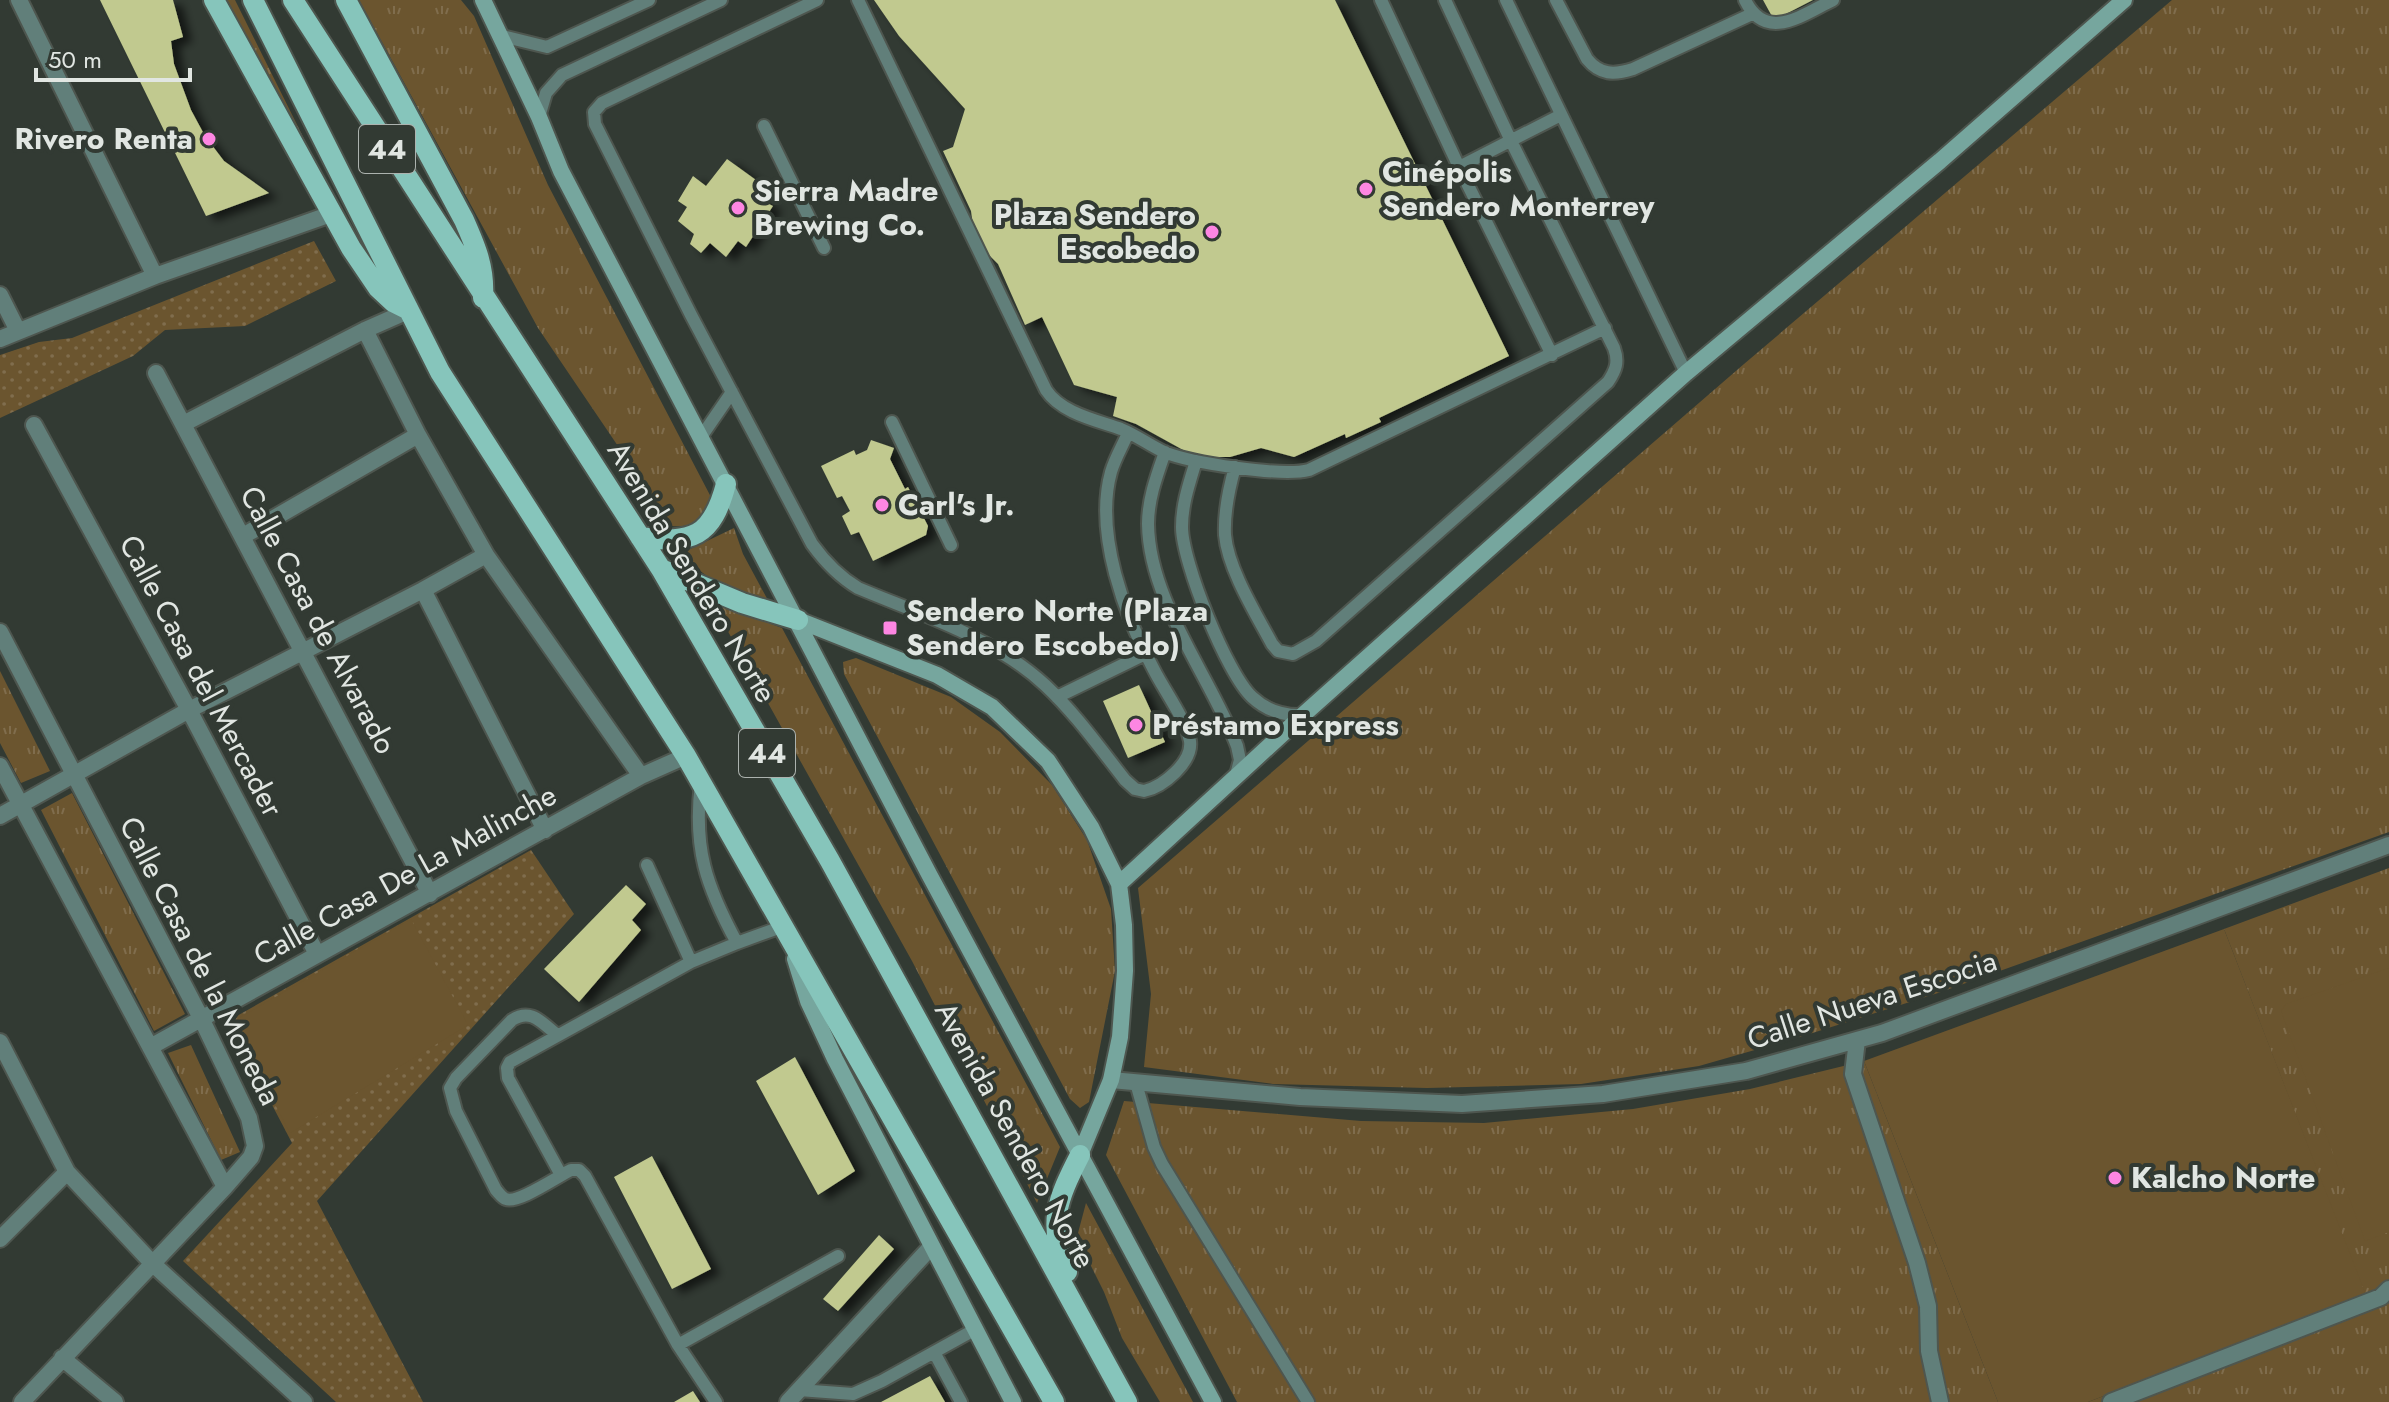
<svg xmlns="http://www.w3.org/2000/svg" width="2389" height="1402" font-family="Jost,sans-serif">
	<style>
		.grass { fill: url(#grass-tufts) }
		.park { fill: url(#park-dots) }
		.pitch { fill: #6b552f }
		.building { fill: #c1c98f; filter: url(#shadow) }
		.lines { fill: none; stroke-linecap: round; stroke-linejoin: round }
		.lane-casing { stroke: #4e564f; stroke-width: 16 }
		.street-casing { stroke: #4e564f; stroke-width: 20 }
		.secondary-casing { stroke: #4e564f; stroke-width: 20 }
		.primary-casing { stroke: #4e564f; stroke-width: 24 }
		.lane { stroke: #617f7a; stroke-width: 12 }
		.street { stroke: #617f7a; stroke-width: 16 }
		.secondary { stroke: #76a69e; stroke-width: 16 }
		.primary { stroke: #86c5bb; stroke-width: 20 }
		.poi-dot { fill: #fd86e2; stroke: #323a33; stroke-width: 3 }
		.labels { text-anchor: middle; stroke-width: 8; stroke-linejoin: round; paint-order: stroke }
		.shield { fill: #323a33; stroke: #acb2ae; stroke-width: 2 }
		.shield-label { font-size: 28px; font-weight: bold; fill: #e1e6e2 }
		.poi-label { font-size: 30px; font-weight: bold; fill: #e1e6e2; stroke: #323a33; text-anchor: start }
		.street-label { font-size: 30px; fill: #e1e6e2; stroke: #323a33 }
	</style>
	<defs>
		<pattern id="grass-tufts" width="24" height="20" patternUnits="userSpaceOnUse" patternTransform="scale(2)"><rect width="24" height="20" fill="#6b552f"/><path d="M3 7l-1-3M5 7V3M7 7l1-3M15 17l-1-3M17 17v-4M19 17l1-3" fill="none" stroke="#806d4d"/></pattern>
		<pattern id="park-dots" width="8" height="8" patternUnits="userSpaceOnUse" patternTransform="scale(2)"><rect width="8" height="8" fill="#6b552f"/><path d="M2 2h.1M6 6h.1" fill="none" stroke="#806d4d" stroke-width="1.8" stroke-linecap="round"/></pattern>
		<filter id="shadow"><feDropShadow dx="9" dy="5" stdDeviation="4" flood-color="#0009"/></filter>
	</defs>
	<rect width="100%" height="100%" fill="#323a33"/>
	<!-- grass -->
	<path class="grass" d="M225,0H235L328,187Z
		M359,0H461L474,16L548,185L712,499C699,524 692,529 663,525L622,452L538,328Z
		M2172,0H2389V832L1938,993L1800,1037L1699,1066L1581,1084L1427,1088L1273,1084L1144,1067L1151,994L1138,888L1744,364Z
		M734,528L743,554L770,604C735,592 706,582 682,553Z
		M711,601L782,628L1060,1147L1037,1203L912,961Z
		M856,658L951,697L1000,732L1052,785L1087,840L1111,909L1115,971L1089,1102L1080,1108L1070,1099L844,674L843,662Z
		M0,671L50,771L21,783L0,743Z
		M72,793L185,1014L154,1031L41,810Z
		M2389,868V1402H2088L2365,1295L2224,929Z
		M191,1045L240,1152L221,1160L168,1053Z
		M1864,1061L1998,1402H1237L1106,1155L1124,1101L1361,1121L1484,1123L1633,1109L1750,1089Z
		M1086,1203L1193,1402H1160L1122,1338L1104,1292L1084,1252L1078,1233Z"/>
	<!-- park -->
	<path class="park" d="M314,241L336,281L245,326L165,330L133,356L0,418V355L39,342L72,338Z
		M531,850L574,914L317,1201L423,1402H336L183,1261L292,1143L228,1021Z"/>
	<!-- pitch -->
	<path class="pitch" d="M411,919L468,1025L290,1133L232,1022Z
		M2224,929L2366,1295L2088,1402H1998L1864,1061Z
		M2389,968V1232L2365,1241L2281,1011L2286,1004Z"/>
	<!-- building -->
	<path class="building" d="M100,0H173L183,37L171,41L174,64L191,110L205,136L224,161L269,193L206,216Z
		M874,0H1335L1509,356L1379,418L1381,422L1346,438L1345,434L1294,457L1261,448L1230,457H1208L1185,451L1136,424L1113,416L1117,397L1074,385L1042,317L1025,325L998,264L986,252L973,226L971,211L943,151L953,147L965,109L899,36Z
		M1763,0H1813L1774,20Z
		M727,159L767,188L759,199L773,206L746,247L738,241L726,257L710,243L701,253L690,244L694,234L678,221L687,207L678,201L693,176L706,186Z
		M871,440L894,448L890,459L905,489L908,487L928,526L926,535L873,561L859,532L851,535L842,516L850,511L842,496L837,498L821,466L854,450L856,455L867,450Z
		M1139,685L1165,742L1128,758L1103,701Z
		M626,885L646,904L632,920L641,930L579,1002L544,969Z
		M795,1057L855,1171L818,1195L756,1081Z
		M652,1156L711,1269L672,1289L614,1177Z
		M879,1235L894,1249L838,1311L823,1299Z
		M930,1376L945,1402H881Z
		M693,1391L700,1402H674Z"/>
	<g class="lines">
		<!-- lane casing -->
		<g class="lane-casing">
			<path id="lane" d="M817,0L602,103L594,112L595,124L691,315L812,544C825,562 838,576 858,588C922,615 993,637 1045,685C1075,713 1099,747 1125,780L1135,789L1144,791C1163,787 1193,762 1190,741C1186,720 1164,690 1154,670C1125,617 1094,533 1111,472C1115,458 1123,445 1128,433
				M858,0L1046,390C1061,413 1096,420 1121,429C1136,435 1149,445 1164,452C1191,463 1282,477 1309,470L1605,328
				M1381,0L1459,167L1552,355
				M1506,0L1686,373
				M1556,0L1587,59C1600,75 1614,75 1633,69L1752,14
				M1745,0C1766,43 1802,15 1833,0
				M498,35L547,47L649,0
				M539,117L546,93L562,75L721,0
				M764,126L824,248
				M1459,167L1561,115
				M892,422L951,545
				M701,437L732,392
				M1165,452C1157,475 1148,499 1148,524C1149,601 1210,676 1237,746L1240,760L1236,775
				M1196,461C1189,484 1182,504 1182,527C1182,562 1227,674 1252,697C1267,711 1283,716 1303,715
				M1235,467C1229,488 1224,513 1225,535C1228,569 1256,614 1272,644L1278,651L1293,654L1316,641L1608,382C1616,370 1619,362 1614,348L1511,141L1445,0
				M1057,697L1145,654
				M701,783C693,848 706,886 737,943L784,926
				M647,865L691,962
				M556,1034C541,1022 531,1008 512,1020L456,1078L450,1088L456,1111L496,1190C499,1193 502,1198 506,1199C518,1204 558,1176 571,1170H579L585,1176L678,1345L716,1402
				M1136,1083L1154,1147L1162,1164L1308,1402
				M561,1175L508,1078L507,1068L510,1062L691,962L737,943
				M678,1345L838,1256
				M934,1352L961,1402
				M799,1390L853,1394L882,1381L974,1330"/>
		</g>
		<!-- street casing -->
		<g class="street-casing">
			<path id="street" d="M19,0L155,276
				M0,295L18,331
				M365,330L418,435L486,555L641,776
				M0,339L155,276L331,214
				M156,373L430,894
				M183,424L365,330L408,311
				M34,425L189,710L317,954
				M243,536L418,435
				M423,590L545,830
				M0,632L202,1020L249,1118L255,1146L251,1157L225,1187L22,1402
				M0,766L225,1187
				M0,816L189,710L423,590L486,555
				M1857,1040L1853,1074L1917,1263L1928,1306L1929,1351L1940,1402
				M0,1042L67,1172L153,1264L304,1402
				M152,1046L641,776L686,756
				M1111,1080L1300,1097L1462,1104L1603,1094L1746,1071L1882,1033L2389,845
				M0,1239L67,1172
				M62,1358L115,1402
				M788,1402L931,1247
				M2111,1402L2381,1297L2389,1289"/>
		</g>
		<!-- secondary casing -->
		<g class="secondary-casing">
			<path id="secondary" d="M483,0L539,117L561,171L930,876L1213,1402
				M798,620L937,675L992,707L1048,761L1091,827L1119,884L1124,925L1125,971L1120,1037L1111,1080L1080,1155
				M1119,884L1303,715L1686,373L1940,161L2124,0
				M795,959L808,1001L835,1059L1013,1402"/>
		</g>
		<!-- primary casing -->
		<g class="primary-casing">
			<path id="primary" d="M214,0L351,248L378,288L393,302L407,309
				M253,0L440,372L686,756L1054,1402
				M293,0L661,569L830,861L1127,1402
				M346,0L464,220C476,247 485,268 483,298
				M640,537C693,544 712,537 726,484
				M661,569L742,603L798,620
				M1067,1272C1047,1223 1057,1200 1080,1155"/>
		</g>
		<!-- lane -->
		<use href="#lane" class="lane"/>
		<!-- street -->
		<use href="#street" class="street"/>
		<!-- secondary -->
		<use href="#secondary" class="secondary"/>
		<!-- primary -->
		<use href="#primary" class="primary"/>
	</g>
	<!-- markers -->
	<g class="poi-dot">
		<circle cx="209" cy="139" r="8"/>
		<circle cx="1366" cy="189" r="8"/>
		<circle cx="738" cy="208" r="8"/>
		<circle cx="1212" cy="232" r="8"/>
		<circle cx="882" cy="505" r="8"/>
		<rect x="882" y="620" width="16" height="16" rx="4"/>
		<circle cx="1136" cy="725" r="8"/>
		<circle cx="2115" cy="1178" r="8"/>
	</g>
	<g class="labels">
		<!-- shield labels -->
		<g class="shield">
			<rect x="359" y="125" width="56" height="48" rx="6"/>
			<rect x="739" y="729" width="56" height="48" rx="6"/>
		</g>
		<g class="shield-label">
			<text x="387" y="159">44</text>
			<text x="767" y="763">44</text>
		</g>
		<!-- poi labels -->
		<g class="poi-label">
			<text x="193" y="149" text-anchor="end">Rivero Renta</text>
			<text x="1382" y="182">Cinépolis<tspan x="1382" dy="34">Sendero Monterrey</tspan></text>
			<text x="754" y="201">Sierra Madre<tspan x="754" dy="34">Brewing Co.</tspan></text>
			<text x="1196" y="225" text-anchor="end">Plaza Sendero<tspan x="1196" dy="34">Escobedo</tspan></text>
			<text x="898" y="515">Carl's Jr.</text>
			<text x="906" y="621">Sendero Norte (Plaza<tspan x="906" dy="34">Sendero Escobedo)</tspan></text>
			<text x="1152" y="735">Préstamo Express</text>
			<text x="2131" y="1188">Kalcho Norte</text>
		</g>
		<!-- street labels -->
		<g class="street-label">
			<text transform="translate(692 572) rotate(59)" y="10">Avenida Sendero Norte</text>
			<text transform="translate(318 620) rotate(62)" y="10">Calle Casa de Alvarado</text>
			<text transform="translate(201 676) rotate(62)" y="10">Calle Casa del Mercader</text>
			<text transform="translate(405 875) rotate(-29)" y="10">Calle Casa De La Malinche</text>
			<text transform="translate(200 961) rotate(63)" y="10">Calle Casa de la Moneda</text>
			<text transform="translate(1872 1000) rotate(-18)" y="10">Calle Nueva Escocia</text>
			<text transform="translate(1015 1135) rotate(61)" y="10">Avenida Sendero Norte</text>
		</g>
	</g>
	<!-- scale -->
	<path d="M36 68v12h154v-12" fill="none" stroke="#e1e6e2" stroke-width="4"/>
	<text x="48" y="68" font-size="24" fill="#e1e6e2" stroke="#323a33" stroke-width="6" paint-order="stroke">50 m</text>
</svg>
